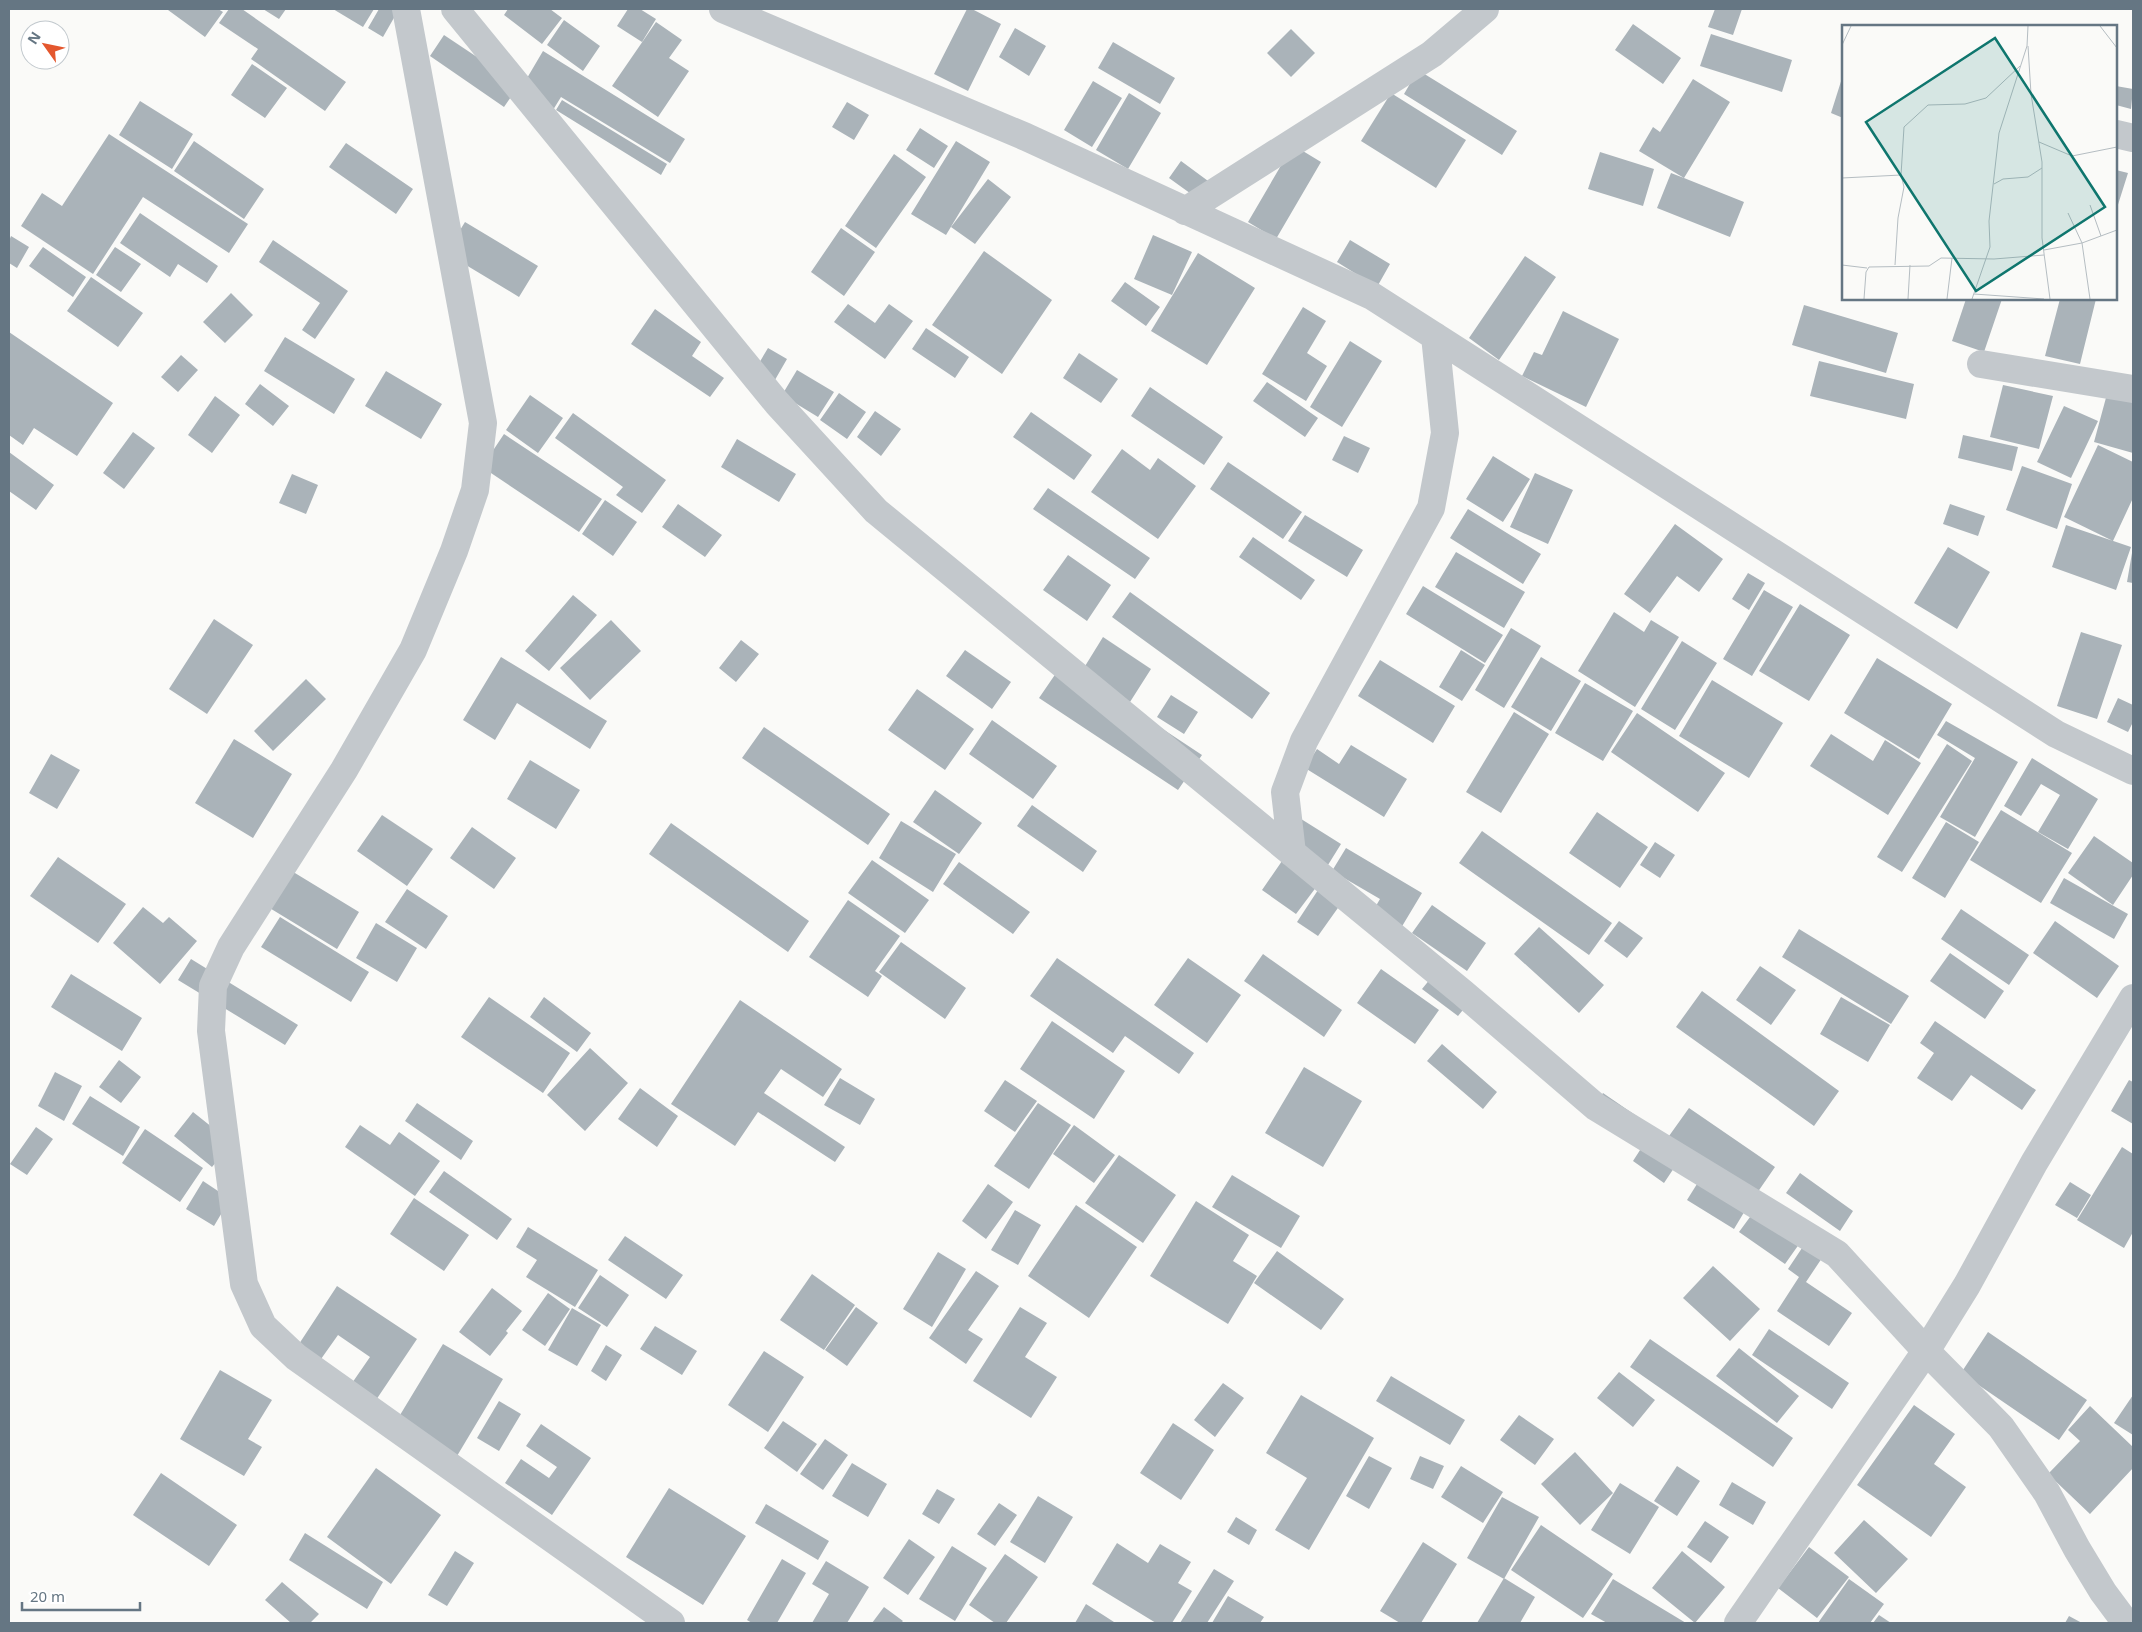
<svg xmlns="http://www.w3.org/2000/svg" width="2142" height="1632" font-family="'Noto Sans',sans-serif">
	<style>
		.building { fill: #aab3b9 }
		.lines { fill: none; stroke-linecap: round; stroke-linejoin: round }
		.minor { stroke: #c3c8cc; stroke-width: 28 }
		.inset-road { fill: none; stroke: #b5bdc2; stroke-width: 1 }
		.view { fill: #0f766e; fill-opacity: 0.15; stroke: #0f766e; stroke-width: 2.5 }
		.inset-edge { fill: none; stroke: #657683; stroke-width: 2.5 }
	</style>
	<rect width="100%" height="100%" fill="#fafaf8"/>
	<!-- building -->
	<path class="building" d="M169,9H218L223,12L205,37L168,10Z
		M229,9H242L346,82L325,111L251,59L258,49L219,23Z
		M263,9H286L279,19Z
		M333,9H374L363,27Z
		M379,9H399L383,37L368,28Z
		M508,9H550L562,18L542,44L504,15Z
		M628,9H640L656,19L642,42L617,26Z
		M967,9H972L1001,24L968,91L934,74Z
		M1715,9H1742L1733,35L1708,27Z
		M564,20L600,46L583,71L547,45Z
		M656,22L682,40L669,58L689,71L658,117L612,86Z
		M1633,24L1681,58L1663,84L1615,50Z
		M1015,28L1046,46L1029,76L999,57Z
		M1291,29L1315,53L1291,77L1267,53Z
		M1711,34L1792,60L1782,92L1700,66Z
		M444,35L519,85L504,107L430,56Z
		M1113,42L1175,78L1160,104L1098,68Z
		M543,51L685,139L670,163L561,97L553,110L520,90Z
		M252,64L287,88L265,118L231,95Z
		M1418,70L1517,131L1502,155L1404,94Z
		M1843,75V118L1831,113Z
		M1693,79L1730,102L1684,178L1744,202L1730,237L1657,208L1671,173L1684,178L1639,151L1653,127L1660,132Z
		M1093,81L1122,98L1092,147L1064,130Z
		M2116,86L2133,89L2131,109L2116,105Z
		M1129,93L1161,113L1128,169L1096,150Z
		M1391,93L1466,140L1436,188L1361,141Z
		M562,100L667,164L661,175L556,110Z
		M140,101L193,134L172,169L119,135Z
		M847,102L869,115L854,140L832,127Z
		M920,128L948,146L934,168L906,150Z
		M109,134L248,224L229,253L143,197L93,274L21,226L42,193L62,206Z
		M194,141L264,189L244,219L174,171Z
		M956,141L990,162L946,235L911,214Z
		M346,143L413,189L396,214L329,167Z
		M1293,145L1321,162L1276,239L1248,222Z
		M1600,152L1654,169L1643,206L1588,189Z
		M894,154L926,177L876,248L845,226Z
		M1181,161L1223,192L1212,209L1169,178Z
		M2116,170L2128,173L2116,211Z
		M988,179L1011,197L975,244L951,227Z
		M140,213L218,266L207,283L178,264L170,277L120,243Z
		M465,222L538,266L519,297L446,253Z
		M841,228L875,252L844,296L811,272Z
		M1153,235L1192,252L1172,295L1134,279Z
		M11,236L29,247L17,268L9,263V241Z
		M273,240L348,291L315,339L302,330L320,303L259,262Z
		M1350,240L1390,264L1377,287L1337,262Z
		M43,247L86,277L73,297L29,266Z
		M115,247L141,264L121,292L96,275Z
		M984,251L1052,300L1002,374L932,325Z
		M1198,253L1255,288L1207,365L1151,331Z
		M1525,256L1556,277L1499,360L1469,338Z
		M91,277L143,313L118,347L67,311Z
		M1125,282L1160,307L1146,326L1111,301Z
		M231,293L253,315L225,343L203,322Z
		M1966,299H2002L1984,352L1952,341Z
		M2060,299H2096L2080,364L2045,356Z
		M848,304L875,323L889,304L913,321L885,359L834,322Z
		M1804,305L1898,333L1886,373L1792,345Z
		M1303,307L1326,321L1307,353L1327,366L1306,401L1262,374Z
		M655,309L701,342L692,356L724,378L710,397L631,344Z
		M1563,311L1619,339L1586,407L1522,376L1534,352L1542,355Z
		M926,328L969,357L955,378L912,349Z
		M9,332L113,403L77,456L34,428L23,445L9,435Z
		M285,337L355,379L334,414L264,371Z
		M1350,341L1382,361L1342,427L1310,407Z
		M768,348L787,359L768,392L749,380Z
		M1079,353L1118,379L1101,403L1063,378Z
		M181,355L198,370L178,392L161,377Z
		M1819,361L1914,384L1906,419L1810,396Z
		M797,370L834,392L818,417L782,395Z
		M386,371L442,404L421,439L365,406Z
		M1267,382L1318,418L1305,437L1253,401Z
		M260,384L289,406L273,426L245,404Z
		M2003,385L2053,396L2039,449L1990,437Z
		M1150,387L1223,437L1204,465L1131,416Z
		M839,393L866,412L847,439L820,420Z
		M2107,394L2133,402V453L2094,442Z
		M530,395L563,418L538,453L506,430Z
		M215,396L240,415L212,453L188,435Z
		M2064,406L2098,421L2071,478L2037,462Z
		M875,411L901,429L881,456L857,437Z
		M1031,412L1092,455L1074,480L1013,437Z
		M573,413L666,480L642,513L616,495L623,487L555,438Z
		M133,432L155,448L124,489L103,473Z
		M504,434L602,499L579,532L482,467Z
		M1963,435L2018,447L2012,471L1958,458Z
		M1344,436L1370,448L1358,473L1332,460Z
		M737,439L796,474L779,502L721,467Z
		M2098,445L2133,462V498L2113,541L2064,517Z
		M1122,449L1150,470L1158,458L1196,486L1158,539L1091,492Z
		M9,452L54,485L36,510L9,491Z
		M1493,456L1530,479L1503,522L1466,499Z
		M1228,462L1302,512L1283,539L1210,489Z
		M2022,466L2072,484L2057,529L2006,510Z
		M1535,473L1573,490L1548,544L1510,527Z
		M292,474L318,485L306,514L279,503Z
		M1048,488L1150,558L1135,579L1033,509Z
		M605,500L637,522L613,556L582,534Z
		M678,504L722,535L705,557L662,527Z
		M1950,504L1985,516L1978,536L1943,524Z
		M1468,509L1541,554L1523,584L1450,538Z
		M1305,515L1363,550L1347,577L1288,541Z
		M1675,524L1723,559L1699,592L1677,576L1650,613L1624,594Z
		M2066,525L2131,547L2116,590L2052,567Z
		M1253,537L1315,580L1301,600L1239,557Z
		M1948,547L1990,572L1957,629L1914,603Z
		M1456,552L1525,592L1504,628L1435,587Z
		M2132,553L2133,554V583L2127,582Z
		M1068,555L1111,585L1087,621L1043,590Z
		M1748,573L1765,583L1749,610L1732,599Z
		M1423,586L1503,635L1485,663L1406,614Z
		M1764,590L1793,607L1752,676L1723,659Z
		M1130,592L1270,693L1252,719L1112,617Z
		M573,595L597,615L549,671L525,651Z
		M1800,604L1850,635L1809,701L1759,671Z
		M1614,612L1644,632L1651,620L1679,637L1635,707L1578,671Z
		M214,619L253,645L207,714L169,689Z
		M611,620L641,651L590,700L560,668Z
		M1511,628L1541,646L1504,708L1475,690Z
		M2081,632L2122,645L2097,719L2057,706Z
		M1103,637L1151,669L1130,702L1082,671Z
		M741,640L759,654L736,682L719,668Z
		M1682,641L1717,663L1675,730L1641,709Z
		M965,650L1011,682L992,709L946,676Z
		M1461,650L1485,665L1462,701L1439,687Z
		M501,657L607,721L590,749L517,703L495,740L463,720Z
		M1541,657L1581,681L1551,731L1511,707Z
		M1877,658L1952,704L1919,759L1844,713Z
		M1380,660L1455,706L1433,743L1358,696Z
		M1063,663L1202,755L1178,790L1039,698Z
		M306,679L326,699L273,751L254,731Z
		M1712,680L1783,723L1749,778L1679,736Z
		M1585,683L1633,711L1603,761L1555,733Z
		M917,689L974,729L945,770L888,730Z
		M1171,695L1198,712L1184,734L1157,717Z
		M2118,698L2133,705V722L2128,732L2107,722Z
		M1514,712L1549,734L1501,813L1466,792Z
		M1637,713L1725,773L1698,812L1611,752Z
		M992,720L1057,766L1033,799L969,754Z
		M1946,721L2018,762L1975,837L1940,817L1975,758L1937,735Z
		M764,727L890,814L868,845L742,758Z
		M1831,734L1873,761L1885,740L1921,763L1888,815L1810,766Z
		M234,739L292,774L253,838L195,803Z
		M1947,744L1972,761L1902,872L1877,857Z
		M1351,745L1407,779L1384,817L1305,768L1317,749L1339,764Z
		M51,754L80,770L57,809L29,793Z
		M2032,758L2098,799L2068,849L2038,832L2060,795L2041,784L2021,816L2004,806Z
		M530,760L580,790L556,829L507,799Z
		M935,790L982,823L959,854L913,822Z
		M1032,805L1097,851L1083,872L1017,826Z
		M1282,807L1341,844L1323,873L1264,837Z
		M2001,810L2072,853L2041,903L1970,860Z
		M1597,812L1648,847L1620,888L1569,853Z
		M382,815L433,849L407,886L357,851Z
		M901,821L956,854L933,892L879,858Z
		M1946,822L1979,842L1945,898L1912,878Z
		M671,823L809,921L788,952L649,854Z
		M472,827L516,858L494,889L450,858Z
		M1482,831L1612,923L1589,955L1459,863Z
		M2094,836L2133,863V875L2113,905L2068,873Z
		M1655,842L1675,855L1660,878L1640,865Z
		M1346,848L1422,893L1398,933L1370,916L1380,899L1332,871Z
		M58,857L126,904L98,943L30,896Z
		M872,860L929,900L905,933L848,893Z
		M1282,861L1317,886L1296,914L1262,890Z
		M959,862L1030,912L1013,934L943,884Z
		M290,870L359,912L337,949L268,907Z
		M2064,878L2128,914L2114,939L2050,903Z
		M407,889L448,916L426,949L385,922Z
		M1318,890L1340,905L1318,936L1297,922Z
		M848,900L900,936L875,971L882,976L868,997L809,957Z
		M1432,905L1486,943L1467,971L1412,933Z
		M143,907L163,923L169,917L197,941L160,984L113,943Z
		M1961,909L2029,955L2009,985L1941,939Z
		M280,917L369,972L351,1002L261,947Z
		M1619,921L1643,938L1627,958L1604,941Z
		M2055,921L2119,966L2097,998L2033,953Z
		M376,923L417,948L397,982L356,958Z
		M1539,927L1604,985L1579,1013L1514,954Z
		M1799,929L1909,996L1891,1024L1782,957Z
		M901,942L966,988L945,1019L879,972Z
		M1950,953L2004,991L1985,1019L1930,981Z
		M1263,954L1342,1010L1324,1037L1244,981Z
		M1057,958L1194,1053L1179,1074L1125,1036L1113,1053L1030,996Z
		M1188,958L1241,995L1207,1043L1154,1005Z
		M191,959L298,1025L285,1045L178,980Z
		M1444,962L1479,990L1458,1016L1422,989Z
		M1760,966L1796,990L1771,1025L1736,1000Z
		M1381,969L1439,1010L1415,1044L1357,1003Z
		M71,974L142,1018L122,1051L51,1007Z
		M1702,991L1839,1091L1814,1126L1676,1027Z
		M489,997L570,1053L543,1093L461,1037Z
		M544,997L591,1033L577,1052L530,1017Z
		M1841,997L1890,1025L1868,1062L1820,1034Z
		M740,1000L842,1069L823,1097L781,1069L764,1093L845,1147L835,1162L758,1112L735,1146L671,1104Z
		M1052,1021L1125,1071L1094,1119L1020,1069Z
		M1935,1021L2036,1090L2022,1110L1971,1075L1952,1101L1917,1078L1934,1053L1920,1043Z
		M1442,1044L1497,1092L1483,1109L1427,1061Z
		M590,1048L628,1083L585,1131L547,1095Z
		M119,1060L141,1077L121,1103L99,1087Z
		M1304,1067L1362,1101L1323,1167L1265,1133Z
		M55,1072L82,1086L64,1121L38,1106Z
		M840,1078L875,1099L860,1125L824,1105Z
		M1005,1080L1037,1101L1015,1132L984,1111Z
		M2129,1080L2133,1082V1124L2111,1111Z
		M640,1088L678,1116L657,1147L618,1119Z
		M1603,1093L1686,1150L1664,1183L1633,1161L1642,1147L1591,1112Z
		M90,1096L140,1127L123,1156L72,1124Z
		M417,1103L473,1141L461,1160L405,1121Z
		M1038,1103L1071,1125L1029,1189L994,1166Z
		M1689,1108L1775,1167L1755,1196L1669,1136Z
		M193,1112L232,1143L212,1167L174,1136Z
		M360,1125L390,1145L399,1132L440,1161L415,1196L345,1147Z
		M1074,1125L1115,1155L1094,1183L1053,1154Z
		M36,1127L53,1139L27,1175L10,1164Z
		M145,1129L203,1168L180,1202L122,1163Z
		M2122,1147L2133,1154V1232L2124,1248L2077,1220Z
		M1119,1155L1176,1195L1143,1243L1085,1203Z
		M444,1171L512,1219L497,1240L429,1192Z
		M1800,1173L1853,1211L1840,1231L1786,1193Z
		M1232,1175L1300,1216L1281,1248L1212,1207Z
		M1702,1176L1749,1204L1734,1229L1687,1200Z
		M203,1181L230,1199L214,1226L186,1209Z
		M2070,1182L2091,1195L2077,1218L2055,1205Z
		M988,1184L1013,1202L986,1239L962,1221Z
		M414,1198L469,1235L444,1271L390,1234Z
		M1196,1201L1249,1235L1233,1261L1257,1276L1228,1324L1150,1276Z
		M1761,1202L1807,1233L1785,1264L1739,1232Z
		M1076,1205L1137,1247L1089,1318L1028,1276Z
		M1015,1210L1041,1225L1018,1265L991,1250Z
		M528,1227L598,1270L575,1307L526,1277L537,1260L516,1247Z
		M625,1236L683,1275L666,1299L608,1260Z
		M1806,1242L1824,1255L1806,1282L1852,1313L1829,1346L1777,1311L1799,1277L1788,1269Z
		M1277,1251L1344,1299L1321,1330L1254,1283Z
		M938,1252L966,1269L932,1327L903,1309Z
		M1713,1266L1760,1309L1730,1341L1683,1298Z
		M976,1271L999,1286L968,1330L983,1339L966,1364L929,1338Z
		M812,1274L855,1305L824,1350L780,1320Z
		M600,1275L629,1295L607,1327L578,1308Z
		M337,1286L417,1339L374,1403L350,1386L370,1357L338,1335L321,1359L299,1344Z
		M492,1288L522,1311L506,1331L508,1333L490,1356L459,1332Z
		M548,1293L570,1309L545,1346L522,1330Z
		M856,1307L878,1323L847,1366L825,1350Z
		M1020,1307L1047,1323L1025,1357L1057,1377L1031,1418L973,1381Z
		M572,1308L601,1325L577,1366L548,1350Z
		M655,1326L697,1351L682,1375L640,1349Z
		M1769,1329L1849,1383L1832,1409L1752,1355Z
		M1988,1332L2087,1400L2059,1440L1961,1373Z
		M1650,1339L1793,1438L1773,1467L1630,1367Z
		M443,1344L503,1379L457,1456L397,1420Z
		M606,1345L622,1355L606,1381L591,1371Z
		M1739,1348L1799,1396L1777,1423L1716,1376Z
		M764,1351L804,1377L768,1432L728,1405Z
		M220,1370L272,1400L248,1439L262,1447L244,1476L180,1439Z
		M1619,1372L1655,1400L1633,1427L1597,1398Z
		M1391,1376L1465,1420L1450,1445L1376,1401Z
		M1223,1383L1244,1398L1215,1437L1194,1420Z
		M1301,1395L1374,1438L1309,1550L1275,1530L1307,1478L1266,1453Z
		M2133,1395V1435L2114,1423Z
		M499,1401L521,1414L499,1451L477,1438Z
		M1914,1405L1955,1434L1934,1464L1966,1487L1931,1537L1857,1485Z
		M2090,1406L2133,1447V1468L2090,1514L2048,1474L2080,1441L2068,1430Z
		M1519,1415L1554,1439L1535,1465L1500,1440Z
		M783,1421L817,1444L797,1472L764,1448Z
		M1173,1423L1214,1450L1181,1500L1140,1473Z
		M541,1424L591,1458L552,1515L505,1483L521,1459L549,1478L557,1467L526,1446Z
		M825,1439L848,1455L823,1490L800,1474Z
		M1575,1452L1613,1493L1580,1525L1541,1484Z
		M1369,1456L1392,1468L1369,1509L1346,1496Z
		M1420,1456L1444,1466L1433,1489L1410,1479Z
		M852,1463L887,1484L868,1517L832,1496Z
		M1461,1466L1503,1492L1483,1523L1441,1497Z
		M1677,1466L1700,1481L1677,1516L1654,1501Z
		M376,1468L441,1515L391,1584L327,1537Z
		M161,1473L237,1525L209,1566L133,1515Z
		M1732,1482L1766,1502L1753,1525L1719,1505Z
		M1620,1483L1659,1507L1630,1554L1591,1530Z
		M669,1488L746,1536L703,1605L626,1557Z
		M937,1489L955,1499L939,1524L922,1514Z
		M1038,1496L1073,1517L1045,1563L1010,1542Z
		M1502,1497L1539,1517L1504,1579L1467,1558Z
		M999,1503L1017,1515L995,1546L977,1534Z
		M766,1504L829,1541L818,1560L755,1523Z
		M1236,1517L1257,1530L1249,1545L1227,1532Z
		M1864,1520L1908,1559L1876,1593L1834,1553Z
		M1705,1521L1729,1537L1711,1563L1687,1547Z
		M1541,1525L1613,1574L1583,1618L1511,1570Z
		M305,1533L383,1582L367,1609L289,1560Z
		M909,1539L935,1557L908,1595L883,1578Z
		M1423,1542L1457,1564L1421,1623H1400L1380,1611Z
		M1117,1543L1148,1563L1160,1544L1191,1562L1178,1583L1192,1591L1172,1623H1156L1092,1584Z
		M952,1546L987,1568L955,1621L919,1599Z
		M1809,1547L1849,1577L1817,1618L1778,1588Z
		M455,1551L474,1563L447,1606L428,1595Z
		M1682,1551L1725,1587L1695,1623L1652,1588Z
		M1005,1554L1038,1577L1006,1623H995L969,1605Z
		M782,1559L806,1573L777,1623H752L747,1620Z
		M826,1561L869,1587L847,1623H812L829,1594L812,1584Z
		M1214,1569L1234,1581L1207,1623H1180Z
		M1504,1578L1535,1597L1520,1623H1477Z
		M1613,1579L1686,1623H1607L1591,1614Z
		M1849,1579L1884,1604L1870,1623H1818Z
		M282,1582L319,1614L310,1623H291L265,1600Z
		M1228,1596L1264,1617L1260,1623H1212Z
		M1086,1604L1114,1622L1113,1623H1075Z
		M884,1607L903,1621L901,1623H872Z
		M1879,1615L1891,1623H1873Z
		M2069,1616L2082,1623H2065Z"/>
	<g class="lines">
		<!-- minor -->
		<path class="minor" d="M406,9L483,423L475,490L454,551L413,650L344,770L231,947L213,986L211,1031L244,1284L263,1326L296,1357L671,1623
			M455,9L777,403L876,511L1463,993L1596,1107L1837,1254L1926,1351L2001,1427L2047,1493L2077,1549L2103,1592L2126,1623
			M723,9L1026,137L1372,296L2056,734L2133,771
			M2116,134L2133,138
			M1185,211L1432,54L1485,9
			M1981,364L2133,389
			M1292,853L1285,792L1304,741L1431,508L1445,433L1435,336
			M1738,1623L1926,1351L1967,1285L2034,1163L2133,998"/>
	</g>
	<!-- overview -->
	<g transform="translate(1842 25)">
		<rect width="275" height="275" fill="#fafaf8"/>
		<path class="inset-road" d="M258,1L275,23M0,20L9,1M186,21L189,69L200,137V213L208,274M197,117L230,131L275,122M0,153L59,150M152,159L161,154L186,152L200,143M248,180L259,211M226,188L240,218L248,274M202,225L240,218L275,205M0,240L25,243M53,240L56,193L62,162L59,150L62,102L86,80L123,79L144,73L178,41M132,269L202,274M22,274L24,247L27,242L87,241L99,233L152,234L202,230M66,274L68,240M105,274L110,233M130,274L148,222L147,196L157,108L185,21L186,1"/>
		<path class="view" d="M153,13L263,182L134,266L24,97Z"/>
		<rect width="275" height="275" class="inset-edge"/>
	</g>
	<!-- border -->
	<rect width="2142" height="1632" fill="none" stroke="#657683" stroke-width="20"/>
	<!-- north arrow -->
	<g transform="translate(45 45) rotate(303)"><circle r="24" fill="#ffffff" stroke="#c1c8cd"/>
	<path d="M0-4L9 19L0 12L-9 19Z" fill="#e4572e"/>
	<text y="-8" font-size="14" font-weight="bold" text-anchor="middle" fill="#657683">N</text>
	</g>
	<!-- scale -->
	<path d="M22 1602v8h118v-8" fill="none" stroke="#657683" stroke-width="2.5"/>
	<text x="30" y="1602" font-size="15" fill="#657683" stroke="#ffffff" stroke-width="4" paint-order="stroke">20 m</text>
</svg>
